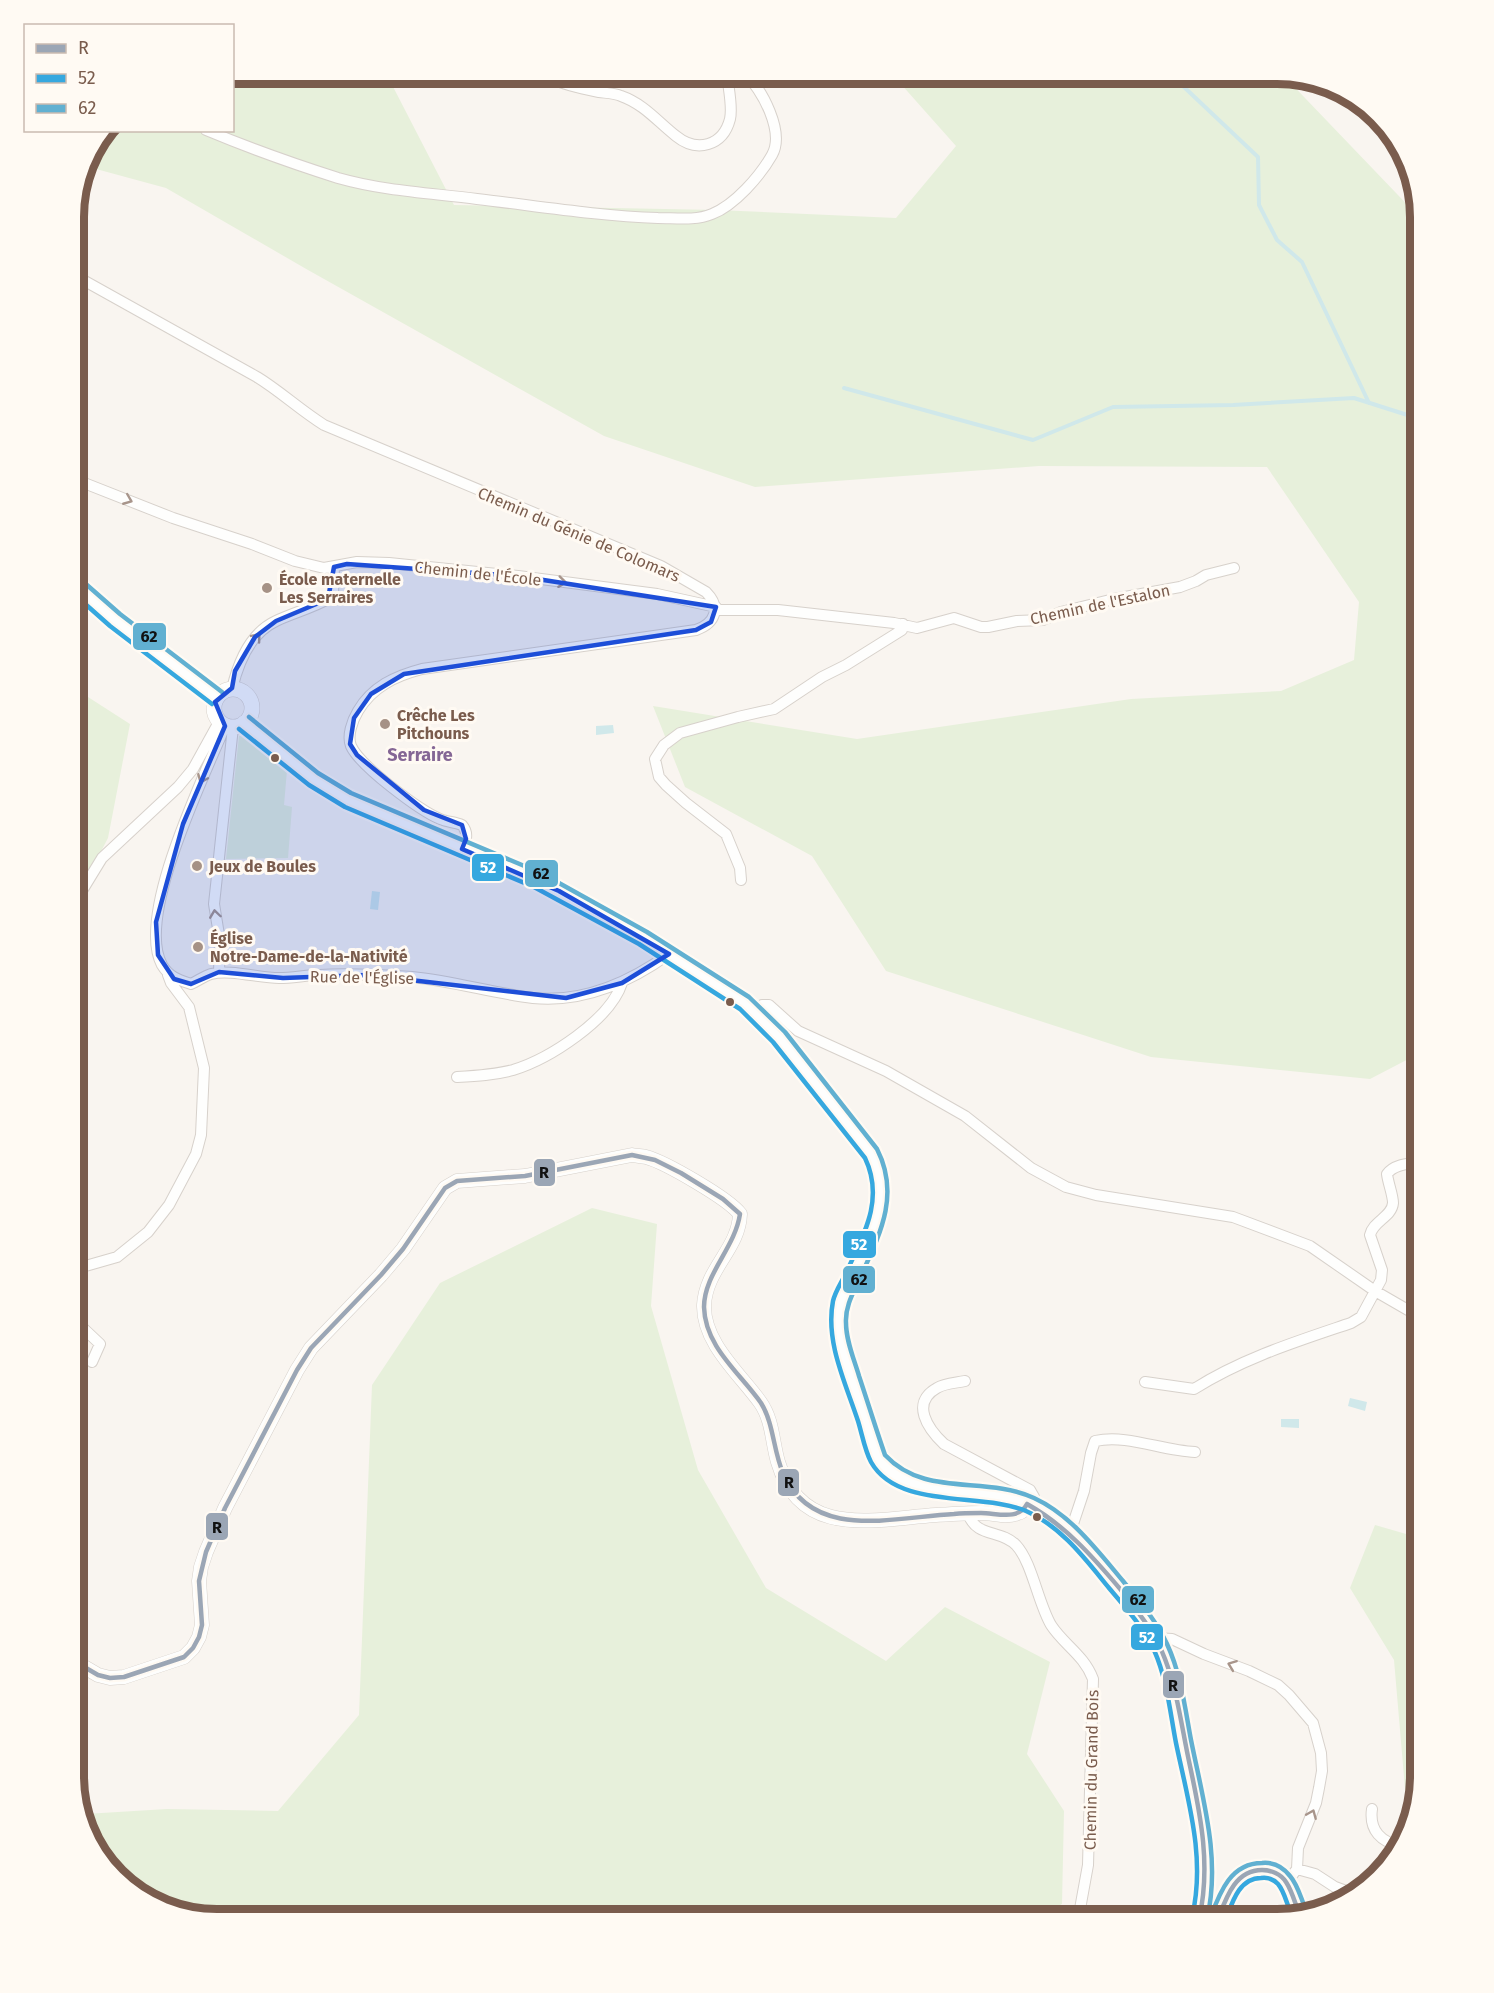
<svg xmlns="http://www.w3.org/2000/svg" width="1494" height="1993" font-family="'Fira Sans',sans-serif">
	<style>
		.green { fill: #e7f0db }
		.water { fill: #d0e8ea }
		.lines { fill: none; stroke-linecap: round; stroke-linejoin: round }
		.stream { stroke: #d0e8ea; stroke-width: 4 }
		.minor-casing { stroke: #d7d1cb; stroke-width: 12 }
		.tertiary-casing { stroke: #d7d1cb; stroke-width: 15 }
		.secondary-casing { stroke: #d9d2cb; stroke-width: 16 }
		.minor { stroke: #fefefd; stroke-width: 10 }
		.tertiary { stroke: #fefefd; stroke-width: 14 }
		.secondary { stroke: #fefefd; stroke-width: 15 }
		.bus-1-casing { stroke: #fffaf3; stroke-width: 9 }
		.bus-2-casing { stroke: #fffaf3; stroke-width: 9 }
		.bus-3-casing { stroke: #fffaf3; stroke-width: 9 }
		.bus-1 { stroke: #9ba6b5; stroke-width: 4.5 }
		.bus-2 { stroke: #36a8df; stroke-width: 4.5 }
		.bus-3 { stroke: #61b0d1; stroke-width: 4.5 }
		.oneway { stroke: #a8958b }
		.marked { fill: #1d4ed8; fill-opacity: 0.2; stroke: #1d4ed8; stroke-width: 4.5; stroke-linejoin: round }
		.poi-dot { fill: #a69286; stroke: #fffaf3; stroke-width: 2 }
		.bus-dot { fill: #7a5c4d; stroke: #fffaf3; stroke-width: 2 }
		.labels { text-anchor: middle; stroke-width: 6; stroke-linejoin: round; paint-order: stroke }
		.street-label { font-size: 16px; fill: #7a5c4d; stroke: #fffaf3 }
		.poi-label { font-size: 16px; font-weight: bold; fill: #7a5c4d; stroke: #fffaf3; text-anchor: start }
		.neighbourhood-label { font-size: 18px; font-weight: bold; fill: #846695; stroke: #fffaf3 }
		.rim { fill: none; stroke: #7a5c4d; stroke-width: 8 }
		.line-badge { stroke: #fffaf3; stroke-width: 2 }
		.badge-label { font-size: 16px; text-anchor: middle; font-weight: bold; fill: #fff }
		.pale-badge-label { font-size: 16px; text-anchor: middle; font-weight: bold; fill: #111 }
	</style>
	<rect width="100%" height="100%" fill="#f9f5f0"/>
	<!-- green -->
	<path class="green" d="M233,74H382L388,77L454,205L717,210L896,218L956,146L892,74H1282L1420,218V1053L1370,1079L1151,1057L886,971L812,856L685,787L653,706L857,739L1131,699L1281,691L1354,660L1359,602L1267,467L1039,466L755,487L604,436L308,270L166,188L85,166L88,154L106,131L232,130Z
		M74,688L130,724L108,838L74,903Z
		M242,735L287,770L284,805L292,807L288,858L226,859L239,736Z
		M592,1208L657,1224L651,1306L698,1470L766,1588L886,1661L945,1607L1050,1662L1027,1754L1064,1811L1062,1904L1034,1919H216L145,1900L97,1856L85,1814L167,1809L278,1811L359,1715L372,1385L440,1283Z
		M1375,1525L1420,1538V1777L1414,1800H1406L1394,1660L1350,1588Z"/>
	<!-- water -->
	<path class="water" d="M613,725L614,733L596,735V726Z
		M372,891L380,892L378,910L370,909Z
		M1350,1398L1367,1402L1365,1411L1348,1406Z
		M1281,1419H1299V1428L1281,1427Z"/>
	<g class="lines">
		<!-- stream -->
		<path class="stream" d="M1166,74L1185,88L1258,157L1259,205L1277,240L1302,262L1369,403
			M844,388L1033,440L1113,407L1233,405L1354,398L1420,419"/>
		<!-- minor casing -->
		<g class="minor-casing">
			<path id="minor" d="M542,74C560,84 579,88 599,92C606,93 614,93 621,96C644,104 658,122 676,136C697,153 723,146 730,119C733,106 728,87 727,74
				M206,130C249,148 294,164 338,178C384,191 430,193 477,199C537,206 598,216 658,218C676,218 695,221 712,214C735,205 760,176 772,155C785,132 762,89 745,74
				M74,275L257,377C280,391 300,410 324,425L661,566L706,592C721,607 716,623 696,630L422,669C395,676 372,687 358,711C352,721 347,736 351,746C360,766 419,810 440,819C447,822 455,822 462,825C469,833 466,841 462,849
				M74,479L173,518L252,544L295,561L324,568L357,562L389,563L518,576L657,594L716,607
				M715,610H778L894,623L917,628L954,618L981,627H988L1017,621L1043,620L1061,612L1114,599L1180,587L1196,581L1206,575L1234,568
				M232,689C238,663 250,633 276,621C293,613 312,608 328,599L333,594L334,567
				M225,726C205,775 135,916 162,965C169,977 179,980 191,984C198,981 204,976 211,974C230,969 259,978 279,978C293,978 307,975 320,975C350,973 382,975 412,977C453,981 492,993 533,998C583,1003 630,982 669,954
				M741,880L740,868L726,834L686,803L666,785L659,777L655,759L664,745L680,733L738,717L774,709L822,677L846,665L902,630L903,624
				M74,909L80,894L102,858L178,787L193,769L219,722
				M219,972L220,941L214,904L233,727
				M754,1011L762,1005H769L798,1031L886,1071L965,1116L1031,1168L1066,1187L1096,1195L1233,1217L1310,1246L1375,1291L1420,1317
				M457,1077C476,1076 495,1075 513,1070C549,1059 610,1020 622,983
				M74,1286L82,1267L117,1257L148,1232L169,1205L196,1154L201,1135L204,1068L189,1007L171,983L168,975
				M74,1307L82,1327L100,1344L92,1362
				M965,1381C956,1383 945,1383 937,1388C910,1403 928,1429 944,1444L1030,1490L1034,1497L1036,1508
				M1145,1382L1194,1389C1243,1358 1298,1341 1351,1323L1361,1317L1381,1280L1382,1270L1370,1235C1373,1221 1392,1217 1393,1203C1393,1195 1388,1183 1387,1174C1394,1164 1409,1164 1420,1162
				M1070,1533L1084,1491L1091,1453L1095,1441C1128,1434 1162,1451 1195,1452
				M1156,1638L1172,1639L1204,1654L1249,1671L1278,1685L1289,1695L1313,1723L1321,1753L1322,1771L1319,1788L1316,1803L1298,1848L1297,1869L1286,1883
				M1372,1809C1369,1830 1381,1843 1402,1846
				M1297,1869L1315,1874L1335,1887L1357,1895
				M951,1919C977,1913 1000,1914 1026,1914C1043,1914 1057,1912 1073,1915L1080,1909L1088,1865L1093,1679C1084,1655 1064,1645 1051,1625C1038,1603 1032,1562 1016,1545C1000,1529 977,1538 968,1514"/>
		</g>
		<!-- tertiary casing -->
		<g class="tertiary-casing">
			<path id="tertiary" d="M74,1661L98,1675L110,1678L124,1677L184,1657L193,1648L199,1637L202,1625L199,1581L201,1567L206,1552L225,1508L297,1370L311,1348L381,1275L403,1249L445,1188L457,1181L525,1176L632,1155C637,1156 642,1156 646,1157C665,1162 729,1199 740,1214C739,1249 706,1268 704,1305C703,1343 740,1374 760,1402C773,1420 772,1442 778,1462C801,1540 875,1519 936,1515C952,1514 967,1513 982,1513C993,1513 1008,1518 1018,1513C1023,1512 1025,1508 1027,1504"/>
		</g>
		<!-- secondary casing -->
		<g class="secondary-casing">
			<path id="secondary" d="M74,584L115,620L217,698
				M214 708a19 19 0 1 1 38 0a19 19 0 1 1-38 0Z
				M244,723L314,779L348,800L537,880L643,938L745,1003L779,1037L871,1154L879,1171L881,1192L878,1215L871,1236L841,1301L838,1323L843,1351L878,1459C907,1501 970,1487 1014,1499C1058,1510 1090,1554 1118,1587C1132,1603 1146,1619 1156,1638C1163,1650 1167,1663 1171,1677C1178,1710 1184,1744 1191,1777C1201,1823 1213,1873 1199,1919
				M1218,1919C1226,1897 1236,1866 1266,1870C1274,1871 1281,1876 1286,1882C1291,1891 1294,1903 1299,1913"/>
		</g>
		<!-- minor -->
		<use href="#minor" class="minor"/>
		<!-- tertiary -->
		<use href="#tertiary" class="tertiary"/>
		<!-- secondary -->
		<use href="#secondary" class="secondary"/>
		<!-- bus-1 casing -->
		<g class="bus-1-casing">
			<path id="bus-1" d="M1027,1504C1065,1525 1093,1557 1121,1590C1138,1612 1155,1632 1165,1659C1178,1693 1182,1730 1190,1766C1201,1817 1211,1867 1199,1919
				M74,1661L98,1675L110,1678L124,1677L184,1657L193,1648L199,1637L202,1625L199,1581L206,1552L225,1508L297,1370L311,1348L381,1275L403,1249L445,1188L457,1181L525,1176L632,1155L655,1160L681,1173L723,1199L740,1214C735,1248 704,1274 704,1307C705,1347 740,1373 761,1403C774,1424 773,1450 783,1473C813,1542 894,1517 954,1514C963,1513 972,1513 981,1513C997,1513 1018,1521 1027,1504
				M1218,1919C1226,1898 1235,1870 1262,1870C1271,1870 1281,1874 1286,1882C1292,1891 1295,1903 1299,1913"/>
		</g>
		<!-- bus-2 casing -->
		<g class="bus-2-casing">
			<path id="bus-2" d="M74,594L110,626L212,704
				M239,729L309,785L345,807L534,887L639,944L740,1009L773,1042L865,1158C885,1200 863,1236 845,1275C841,1283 835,1292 833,1301C825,1342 846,1384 858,1421C862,1434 865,1451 871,1462C898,1510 982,1492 1026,1511C1061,1526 1086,1560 1109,1588C1126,1608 1143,1627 1154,1650C1167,1679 1170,1712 1176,1743C1188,1801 1206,1858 1192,1917
				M1226,1919C1232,1903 1239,1878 1261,1878C1267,1877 1273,1879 1278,1884C1285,1892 1287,1906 1292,1915"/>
		</g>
		<!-- bus-3 casing -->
		<g class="bus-3-casing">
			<path id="bus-3" d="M79,578L120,614L222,692
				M249,717L318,773L351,793L541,873L647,932L749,997L785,1032L877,1149C901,1196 879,1236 859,1280C853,1293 845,1307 846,1323C846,1341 854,1359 859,1376C868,1403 876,1429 885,1455C925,1498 984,1475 1034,1498C1071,1515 1097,1550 1123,1581C1139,1601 1156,1620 1167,1644C1181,1674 1185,1708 1191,1740C1203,1800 1221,1859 1207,1919
				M1211,1916C1220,1892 1231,1863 1262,1863C1273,1862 1283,1867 1290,1876C1298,1885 1301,1899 1306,1910"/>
		</g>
		<!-- bus-1 -->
		<use href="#bus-1" class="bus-1"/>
		<!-- bus-2 -->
		<use href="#bus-2" class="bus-2"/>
		<!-- bus-3 -->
		<use href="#bus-3" class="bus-3"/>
	</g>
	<!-- one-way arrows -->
	<defs><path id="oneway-chevron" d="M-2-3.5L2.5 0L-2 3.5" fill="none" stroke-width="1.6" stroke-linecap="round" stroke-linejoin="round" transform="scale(1.5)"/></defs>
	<g class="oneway">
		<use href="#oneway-chevron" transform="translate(128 500) rotate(22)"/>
		<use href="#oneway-chevron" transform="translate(562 582) rotate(7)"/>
		<use href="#oneway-chevron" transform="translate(257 637) rotate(-50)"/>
		<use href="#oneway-chevron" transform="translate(202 779) rotate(113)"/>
		<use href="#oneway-chevron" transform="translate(215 914) rotate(-98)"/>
		<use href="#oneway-chevron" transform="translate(1232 1665) rotate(-159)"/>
		<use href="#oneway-chevron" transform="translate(1312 1814) rotate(-67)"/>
	</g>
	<!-- marked area -->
	<path class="marked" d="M347,564L518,576L716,607L711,622L696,630L404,674L371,694L354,718L350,744L357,755L424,810L462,825L466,839L462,849L559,891L669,954L622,983L566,998L367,975L283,978L219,972L191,984L174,979L158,955L156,922L183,824L225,726L215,702L232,688L235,671L255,637L276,621L328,599L334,567Z"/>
	<!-- markers -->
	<g class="poi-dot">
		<circle cx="267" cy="588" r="6"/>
		<circle cx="385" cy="724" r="6"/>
		<circle cx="197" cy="866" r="6"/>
		<circle cx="198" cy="947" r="6"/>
	</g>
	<g class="bus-dot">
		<circle cx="275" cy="758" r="5"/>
		<circle cx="730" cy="1002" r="5"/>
		<circle cx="1037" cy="1517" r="5"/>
	</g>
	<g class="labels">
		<!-- street labels -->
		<g class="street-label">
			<text transform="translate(579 534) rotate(23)" y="6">Chemin du Génie de Colomars</text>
			<text transform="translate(478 573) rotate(6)" y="6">Chemin de l'École</text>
			<text transform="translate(1100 604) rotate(-12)" y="6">Chemin de l'Estalon</text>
			<text transform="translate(362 977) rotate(1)" y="6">Rue de l'Église</text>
			<text transform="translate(1091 1770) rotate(-89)" y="6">Chemin du Grand Bois</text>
		</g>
		<!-- poi labels -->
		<g class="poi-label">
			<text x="279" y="585">École maternelle<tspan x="279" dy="18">Les Serraires</tspan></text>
			<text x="397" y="721">Crêche Les<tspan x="397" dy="18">Pitchouns</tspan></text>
			<text x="209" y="872">Jeux de Boules</text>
			<text x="210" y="944">Église<tspan x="210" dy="18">Notre-Dame-de-la-Nativité</tspan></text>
		</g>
		<!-- neighbourhood labels -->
		<g class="neighbourhood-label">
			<text x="420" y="761">Serraire</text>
		</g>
	</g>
	<!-- crop -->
	<path d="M0 0H1494V1993H0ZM217 84H1277A133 133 0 0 1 1410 217V1776A133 133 0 0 1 1277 1909H217A133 133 0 0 1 84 1776V217A133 133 0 0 1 217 84Z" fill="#fffaf3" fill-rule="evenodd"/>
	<path class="rim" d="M217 84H1277A133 133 0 0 1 1410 217V1776A133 133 0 0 1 1277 1909H217A133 133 0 0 1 84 1776V217A133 133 0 0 1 217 84Z"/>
	<g class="line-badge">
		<rect x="132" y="622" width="35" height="29" rx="6" fill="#61b0d1"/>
		<rect x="471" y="853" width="34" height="29" rx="6" fill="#36a8df"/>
		<rect x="524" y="859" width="35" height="29" rx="6" fill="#61b0d1"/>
		<rect x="533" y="1158" width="23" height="29" rx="6" fill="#9ba6b5"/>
		<rect x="842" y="1230" width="35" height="29" rx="6" fill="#36a8df"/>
		<rect x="842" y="1265" width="34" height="29" rx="6" fill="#61b0d1"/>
		<rect x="777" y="1468" width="23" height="29" rx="6" fill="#9ba6b5"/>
		<rect x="205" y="1512" width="24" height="29" rx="6" fill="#9ba6b5"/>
		<rect x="1121" y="1585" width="34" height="29" rx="6" fill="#61b0d1"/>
		<rect x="1130" y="1623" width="34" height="28" rx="6" fill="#36a8df"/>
		<rect x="1162" y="1670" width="23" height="29" rx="6" fill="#9ba6b5"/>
	</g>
	<g class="badge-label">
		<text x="488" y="873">52</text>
		<text x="859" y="1250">52</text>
		<text x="1147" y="1643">52</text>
	</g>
	<g class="pale-badge-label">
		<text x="149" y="642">62</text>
		<text x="541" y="879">62</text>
		<text x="544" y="1178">R</text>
		<text x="859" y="1285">62</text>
		<text x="789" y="1488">R</text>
		<text x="217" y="1533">R</text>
		<text x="1138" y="1605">62</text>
		<text x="1173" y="1691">R</text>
	</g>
	<!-- legend -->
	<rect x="24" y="24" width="210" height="108" fill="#fffaf3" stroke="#cabbb1" stroke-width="1.5"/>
	<rect x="36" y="44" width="30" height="9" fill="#9ba6b5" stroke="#cabbb1" stroke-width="1.5"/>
	<text x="78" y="54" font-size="18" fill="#7a5c4d">R</text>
	<rect x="36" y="74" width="30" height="9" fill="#36a8df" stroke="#cabbb1" stroke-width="1.5"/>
	<text x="78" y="84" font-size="18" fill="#7a5c4d">52</text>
	<rect x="36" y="104" width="30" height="9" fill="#61b0d1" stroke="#cabbb1" stroke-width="1.5"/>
	<text x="78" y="114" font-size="18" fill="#7a5c4d">62</text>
</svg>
